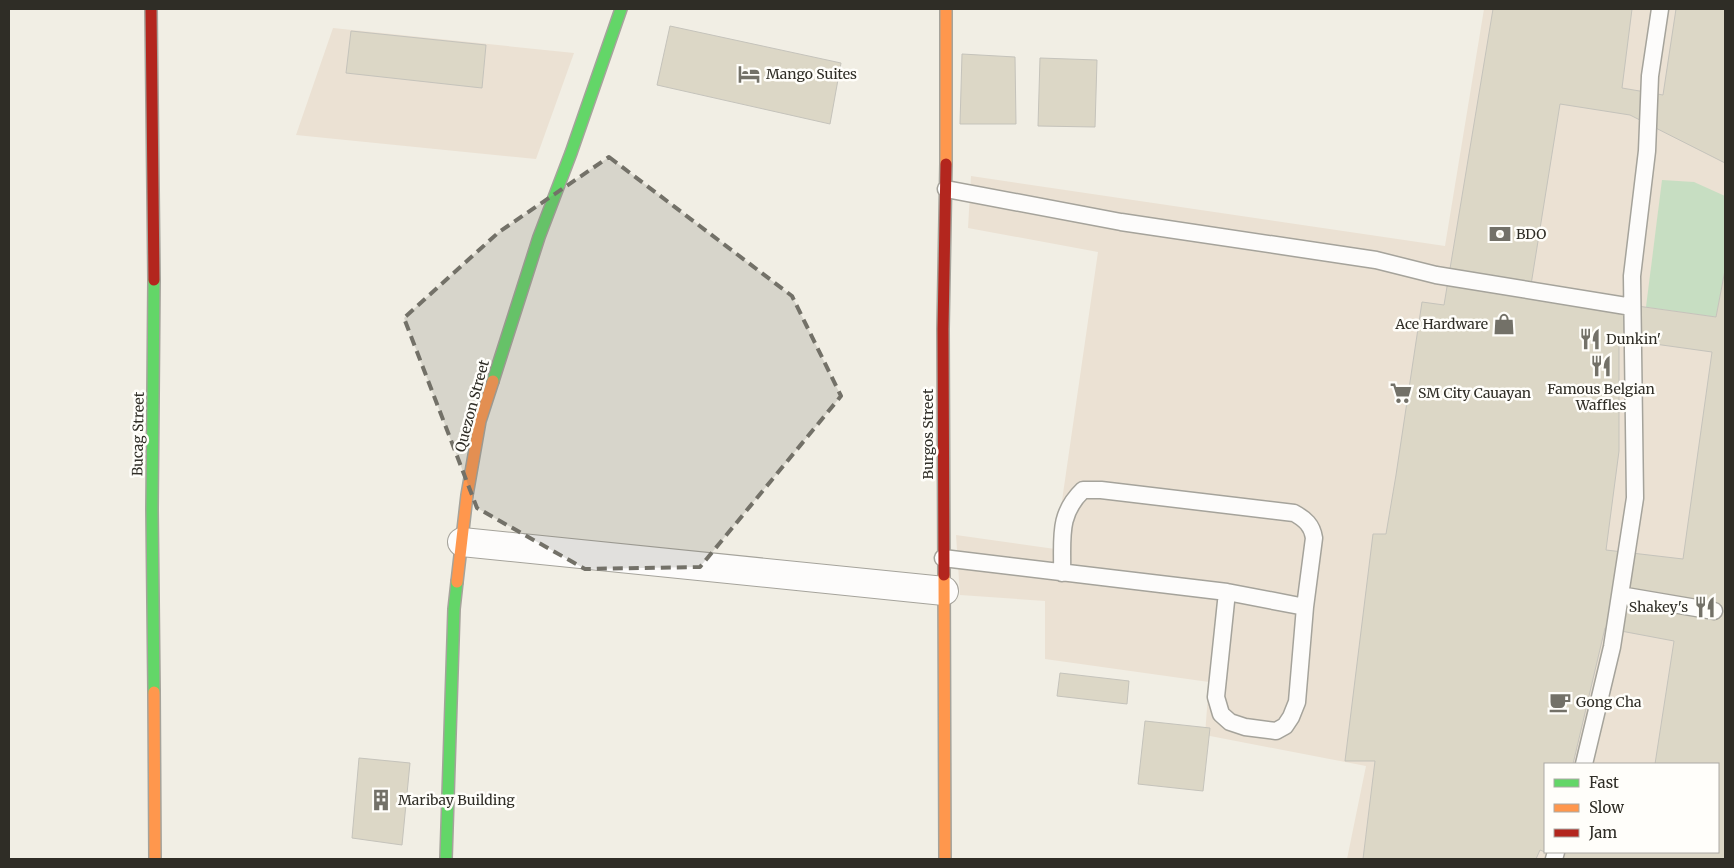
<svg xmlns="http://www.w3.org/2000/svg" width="1734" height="868" font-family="Merriweather,serif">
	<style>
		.commercial { fill: #ebe1d3; fill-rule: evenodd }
		.green { fill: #c7dec2 }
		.building { fill: #dcd7c6; stroke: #c5c3bb; fill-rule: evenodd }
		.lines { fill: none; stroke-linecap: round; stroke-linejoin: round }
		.lane-casing { stroke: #a5a39b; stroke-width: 19 }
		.street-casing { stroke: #a5a39b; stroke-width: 30 }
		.fast-casing { stroke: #a5a39b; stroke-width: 14 }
		.slow-casing { stroke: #a5a39b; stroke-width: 14 }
		.jam-casing { stroke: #a5a39b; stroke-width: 14 }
		.lane { stroke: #fdfcfb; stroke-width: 16 }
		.street { stroke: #fdfcfb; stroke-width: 28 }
		.fast { stroke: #63d668; stroke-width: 11 }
		.slow { stroke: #ff974d; stroke-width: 11 }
		.jam { stroke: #b3261e; stroke-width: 11 }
		.marked { fill: #737168; fill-opacity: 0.2; stroke: #737168; stroke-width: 4; stroke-dasharray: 10 6; stroke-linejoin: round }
		.labels { text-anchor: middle; stroke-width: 5; stroke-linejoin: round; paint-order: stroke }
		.poi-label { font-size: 14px; fill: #2f2d26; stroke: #fffefa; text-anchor: start }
		.street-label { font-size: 14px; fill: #2f2d26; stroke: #fffefa }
	</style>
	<rect width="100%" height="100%" fill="#f1eee4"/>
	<!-- commercial -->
	<path class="commercial" d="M1484,9H1725V859H1347L1366,766L1205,735L1209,682L1045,659V601L960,595L956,535L1055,549L1098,252L968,228L971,176L1445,246ZM1545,764H1718V852H1545Z
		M333,28L574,53L536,159L296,135Z"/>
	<!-- green -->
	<path class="green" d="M1662,180L1694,182L1725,196V270L1716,317L1646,307Z"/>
	<!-- building -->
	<path class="building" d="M1493,9H1632L1622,88L1663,95L1676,9H1725V163L1630,115L1560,104L1530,291L1716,317L1725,270V859H1562L1540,850L1536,859H1363L1375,761H1345L1373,534H1386L1396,475L1422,302L1444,305ZM1619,339L1712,352L1683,559L1606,550L1619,451ZM1605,628L1674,641L1655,764H1718V852H1545V764H1573Z
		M670,26L841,63L830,124L657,85Z
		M351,31L486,45L482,88L346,73Z
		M962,54L1015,57L1016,124H960Z
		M1040,58L1097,60L1095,127L1038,126Z
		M1060,673L1129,681L1127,704L1057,696Z
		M1145,721L1210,728L1203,791L1138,784Z
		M359,758L410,763L402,845L352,838Z"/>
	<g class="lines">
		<!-- lane casing -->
		<g class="lane-casing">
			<path id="lane" d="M946,189L1121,222L1376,260L1436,275L1632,307
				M943,558L1227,592L1305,607
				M1062,573C1063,539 1057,515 1083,490H1101L1294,513C1305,519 1312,525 1314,538L1305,607L1297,702L1291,717L1285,726L1276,731L1245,727L1230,722L1221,714L1216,697L1227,592
				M1620,595L1714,611
				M1584,764L1612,647L1635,498L1632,276L1647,151L1650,76L1660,9
				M1554,859L1556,852"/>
		</g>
		<!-- street casing -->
		<g class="street-casing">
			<path id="street" d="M462,542L944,591"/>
		</g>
		<!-- fast casing -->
		<g class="fast-casing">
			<path id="fast" d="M493,381L539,237L571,153L621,9
				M154,692L152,509L154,280
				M446,859L454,609L457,582"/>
		</g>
		<!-- slow casing -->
		<g class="slow-casing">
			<path id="slow" d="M946,9V164
				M944,575L945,859
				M457,582L467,495L480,421L493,381
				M154,692L155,859"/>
		</g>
		<!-- jam casing -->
		<g class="jam-casing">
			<path id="jam" d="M151,9L154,280
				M944,575L943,329L946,164"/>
		</g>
		<!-- lane -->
		<use href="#lane" class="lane"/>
		<!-- street -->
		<use href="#street" class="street"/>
		<!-- fast -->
		<use href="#fast" class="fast"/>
		<!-- slow -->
		<use href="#slow" class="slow"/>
		<!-- jam -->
		<use href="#jam" class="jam"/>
	</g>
	<!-- marked area -->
	<path class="marked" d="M609,157L792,296L841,396L700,567L585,569L477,508L404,318L499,232Z"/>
	<!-- icons -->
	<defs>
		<g id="hotel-bare" transform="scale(1.725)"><path d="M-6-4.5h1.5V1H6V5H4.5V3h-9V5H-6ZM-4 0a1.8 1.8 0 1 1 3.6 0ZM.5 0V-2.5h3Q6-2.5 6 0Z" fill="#737168" stroke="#fffefa" stroke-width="2.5" paint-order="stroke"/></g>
		<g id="bank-bare" transform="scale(1.725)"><path d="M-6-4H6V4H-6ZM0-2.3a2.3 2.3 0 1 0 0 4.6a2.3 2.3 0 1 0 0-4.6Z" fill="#737168" stroke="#fffefa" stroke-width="2.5" paint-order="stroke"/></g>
		<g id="shop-bare" transform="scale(1.725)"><path d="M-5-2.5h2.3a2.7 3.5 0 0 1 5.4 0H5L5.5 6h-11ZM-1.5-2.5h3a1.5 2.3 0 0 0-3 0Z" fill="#737168" stroke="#fffefa" stroke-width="2.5" paint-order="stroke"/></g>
		<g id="restaurant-bare" transform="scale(1.725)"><path d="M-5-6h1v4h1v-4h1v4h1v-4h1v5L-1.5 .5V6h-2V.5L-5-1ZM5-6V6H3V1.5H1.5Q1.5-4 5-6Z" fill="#737168" stroke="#fffefa" stroke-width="2.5" paint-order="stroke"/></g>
		<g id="supermarket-bare" transform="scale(1.725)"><path d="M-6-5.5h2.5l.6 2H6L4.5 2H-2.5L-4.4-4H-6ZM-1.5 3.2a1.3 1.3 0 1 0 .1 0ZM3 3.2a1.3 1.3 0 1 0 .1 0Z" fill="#737168" stroke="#fffefa" stroke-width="2.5" paint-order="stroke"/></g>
		<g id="cafe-bare" transform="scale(1.725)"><path d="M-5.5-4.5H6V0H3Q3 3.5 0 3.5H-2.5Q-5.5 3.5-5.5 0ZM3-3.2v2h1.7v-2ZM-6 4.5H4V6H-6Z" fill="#737168" stroke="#fffefa" stroke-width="2.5" paint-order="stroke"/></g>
		<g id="building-bare" transform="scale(1.725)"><path d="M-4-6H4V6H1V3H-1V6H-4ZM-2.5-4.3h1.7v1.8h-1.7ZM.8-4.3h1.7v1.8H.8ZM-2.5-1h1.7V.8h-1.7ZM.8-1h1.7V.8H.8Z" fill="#737168" stroke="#fffefa" stroke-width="2.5" paint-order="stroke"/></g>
	</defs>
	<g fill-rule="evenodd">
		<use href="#hotel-bare" x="749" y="74"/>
		<use href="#bank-bare" x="1500" y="234"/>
		<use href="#shop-bare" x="1504" y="324"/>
		<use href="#restaurant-bare" x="1590" y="339"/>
		<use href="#restaurant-bare" x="1601" y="366"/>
		<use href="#supermarket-bare" x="1401" y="393"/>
		<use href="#restaurant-bare" x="1705" y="607"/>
		<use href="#cafe-bare" x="1560" y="702"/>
		<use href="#building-bare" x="381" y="800"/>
	</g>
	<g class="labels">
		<!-- poi labels -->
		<g class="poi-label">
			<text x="766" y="79">Mango Suites</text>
			<text x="1516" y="239">BDO</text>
			<text x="1488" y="329" text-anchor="end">Ace Hardware</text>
			<text x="1606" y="344">Dunkin'</text>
			<text x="1601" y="394" text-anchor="middle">Famous Belgian<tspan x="1601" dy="16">Waffles</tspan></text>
			<text x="1418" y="398">SM City Cauayan</text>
			<text x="1688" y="612" text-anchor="end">Shakey's</text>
			<text x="1576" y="707">Gong Cha</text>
			<text x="398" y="805">Maribay Building</text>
		</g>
		<!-- street labels -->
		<g class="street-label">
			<text transform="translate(472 406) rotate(-75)" y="5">Quezon Street</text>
			<text transform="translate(138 434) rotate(-89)" y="5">Bucag Street</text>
			<text transform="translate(928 434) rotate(-90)" y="5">Burgos Street</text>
		</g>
	</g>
	<!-- border -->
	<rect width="1734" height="868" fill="none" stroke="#2f2d26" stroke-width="20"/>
	<!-- legend -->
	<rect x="1544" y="763" width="175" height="90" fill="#fffefa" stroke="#acaaa5"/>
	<rect x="1554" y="779" width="25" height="8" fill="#63d668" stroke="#acaaa5"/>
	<text x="1589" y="788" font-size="15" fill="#2f2d26">Fast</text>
	<rect x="1554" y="804" width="25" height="8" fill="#ff974d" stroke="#acaaa5"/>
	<text x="1589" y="813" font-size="15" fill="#2f2d26">Slow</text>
	<rect x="1554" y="829" width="25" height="8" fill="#b3261e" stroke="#acaaa5"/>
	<text x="1589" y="838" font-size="15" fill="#2f2d26">Jam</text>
</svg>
